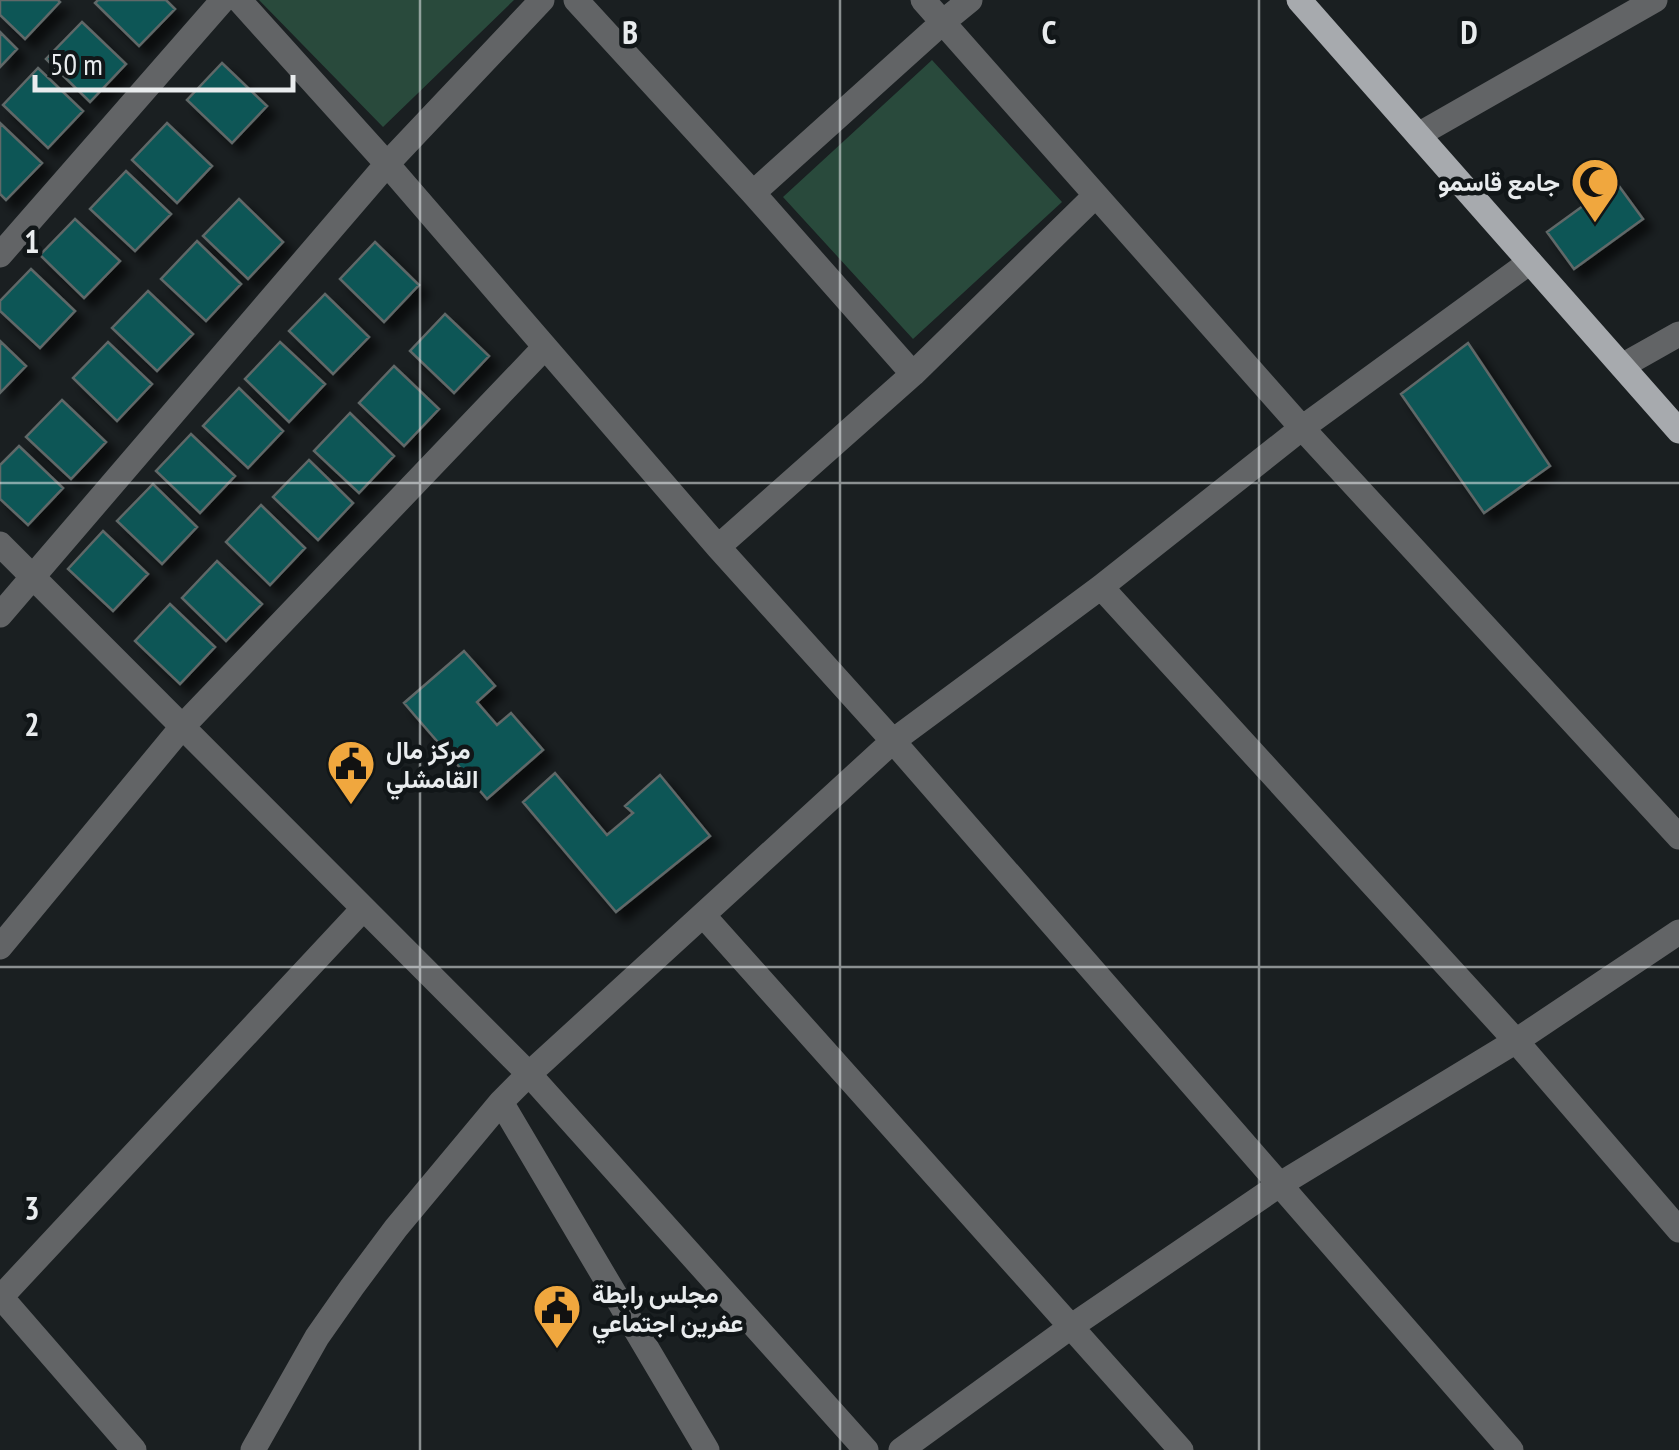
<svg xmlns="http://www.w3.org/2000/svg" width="1679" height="1450" font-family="'PT Sans Narrow',Vazirmatn,sans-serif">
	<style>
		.green { fill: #294a3c }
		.building { fill: #0e5757; stroke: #616868; stroke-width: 2.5; filter: url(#shadow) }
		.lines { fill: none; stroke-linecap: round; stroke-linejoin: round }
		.minor { stroke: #626466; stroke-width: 25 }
		.major { stroke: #a7aaae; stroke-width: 25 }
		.grid { fill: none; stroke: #e9ecee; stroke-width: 2.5; stroke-opacity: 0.55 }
		.labels { text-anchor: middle; stroke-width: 9; stroke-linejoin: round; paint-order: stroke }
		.poi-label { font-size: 25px; font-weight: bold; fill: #e9ecee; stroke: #111618; text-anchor: start }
		.grid-label { font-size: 32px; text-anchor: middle; font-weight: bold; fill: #e9ecee; stroke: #111618; stroke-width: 9; stroke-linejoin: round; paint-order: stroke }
	</style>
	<defs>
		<filter id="shadow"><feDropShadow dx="9" dy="9" stdDeviation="5" flood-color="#0009"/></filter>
	</defs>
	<rect width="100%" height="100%" fill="#1a1f21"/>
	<!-- green -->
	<path class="green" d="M259,0H514L383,127Z
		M932,60L1062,202L913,339L783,197Z"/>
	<!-- building -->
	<path class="building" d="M0,0H58L60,2L25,39L0,15Z
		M98,0H166L175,9L139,46L95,3Z
		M82,22L126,64L90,102L46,59Z
		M0,32L17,49L0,67Z
		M222,63L267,106L232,143L187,100Z
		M38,68L83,111L48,148L3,105Z
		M0,123L42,163L6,200L0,194Z
		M167,123L212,166L177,203L132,160Z
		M126,171L171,214L135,251L90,209Z
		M1616,182L1643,219L1574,269L1547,232Z
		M239,199L283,242L248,279L203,236Z
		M75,219L120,261L84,298L40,255Z
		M197,241L241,284L206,321L161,279Z
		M375,242L419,285L384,322L340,279Z
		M31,269L75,311L40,348L0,311V301Z
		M148,291L193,334L157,371L112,328Z
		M325,294L369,337L333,374L289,331Z
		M445,314L489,356L454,393L410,351Z
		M0,341L26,366L0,393Z
		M108,342L152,384L117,421L73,378Z
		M280,342L325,384L289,422L245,379Z
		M1468,343L1550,466L1484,513L1401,394Z
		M394,366L439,409L404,446L359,403Z
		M239,388L283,431L248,468L203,426Z
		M62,400L106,442L71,479L26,437Z
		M350,413L394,456L359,493L314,451Z
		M191,434L235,476L200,513L156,471Z
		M19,446L63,488L28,525L0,499V465Z
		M309,460L353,503L318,540L273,497Z
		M153,484L197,527L162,564L117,521Z
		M261,505L305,548L270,585L226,542Z
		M103,531L148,574L113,611L68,569Z
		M217,561L262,604L226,641L182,598Z
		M170,604L215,647L180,684L135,641Z
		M464,651L495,686L477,702L497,725L511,713L543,750L487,799L404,703Z
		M555,773L607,835L633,813L625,806L660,775L710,836L616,912L523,802Z"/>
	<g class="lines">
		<!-- minor -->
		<path class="minor" d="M239,0L387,164L718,547L893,741L1511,1450
			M576,0L753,193L913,374
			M923,0L1302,428L1679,837
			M1418,135L1655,0
			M753,193L943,22L970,0
			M0,255L223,0
			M1622,366L1679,334
			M0,544L529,1074L866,1450
			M718,547L913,374L1095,196
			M1101,587L1516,1041L1679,1230
			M0,615L387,164L542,0
			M703,915L1181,1450
			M0,947L182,727L545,347
			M501,1102L707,1450
			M0,1296L134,1450
			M1,1297L363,909
			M253,1450L317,1337L352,1287L396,1228L501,1102L529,1074L893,741L1101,587L1302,428L1530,262
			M901,1450L1072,1326L1279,1185L1516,1041L1679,932"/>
		<!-- major -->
		<path class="major" d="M1299,0L1679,431"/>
	</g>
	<!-- grid -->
	<path class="grid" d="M420,0V1450M840,0V1450M1259,0V1450M0,483H1679M0,967H1679"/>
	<!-- icons -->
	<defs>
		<g id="mosque-pin" transform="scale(2.5)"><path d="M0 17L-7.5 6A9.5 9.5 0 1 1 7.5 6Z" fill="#f0a73e" stroke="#111618"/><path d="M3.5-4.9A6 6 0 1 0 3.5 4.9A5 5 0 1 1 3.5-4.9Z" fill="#111"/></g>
		<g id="civic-pin" transform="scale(2.5)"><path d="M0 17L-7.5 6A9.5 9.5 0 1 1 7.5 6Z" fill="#f0a73e" stroke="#111618"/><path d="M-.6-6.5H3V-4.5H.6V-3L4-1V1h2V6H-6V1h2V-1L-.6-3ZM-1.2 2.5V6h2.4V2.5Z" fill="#111"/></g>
	</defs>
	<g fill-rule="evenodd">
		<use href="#mosque-pin" x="1595" y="182"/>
		<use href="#civic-pin" x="351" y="764"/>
		<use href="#civic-pin" x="557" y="1308"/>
	</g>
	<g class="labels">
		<!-- poi labels -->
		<g class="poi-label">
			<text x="1560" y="191" text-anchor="end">جامع قاسمو</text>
			<text x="386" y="759">مركز مال<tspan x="386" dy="29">القامشلي</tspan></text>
			<text x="592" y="1303">مجلس رابطة<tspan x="592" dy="29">عفرين اجتماعي</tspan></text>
		</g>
	</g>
	<g class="grid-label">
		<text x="630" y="44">B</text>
		<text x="1049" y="44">C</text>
		<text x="1469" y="44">D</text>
		<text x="32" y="253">1</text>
		<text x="32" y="736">2</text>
		<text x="32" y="1220">3</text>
	</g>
	<!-- scale -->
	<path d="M35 75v15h258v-15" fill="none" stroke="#e9ecee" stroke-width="5"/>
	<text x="50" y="75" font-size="30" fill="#e9ecee" stroke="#111618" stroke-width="8" paint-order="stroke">50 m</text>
</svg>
